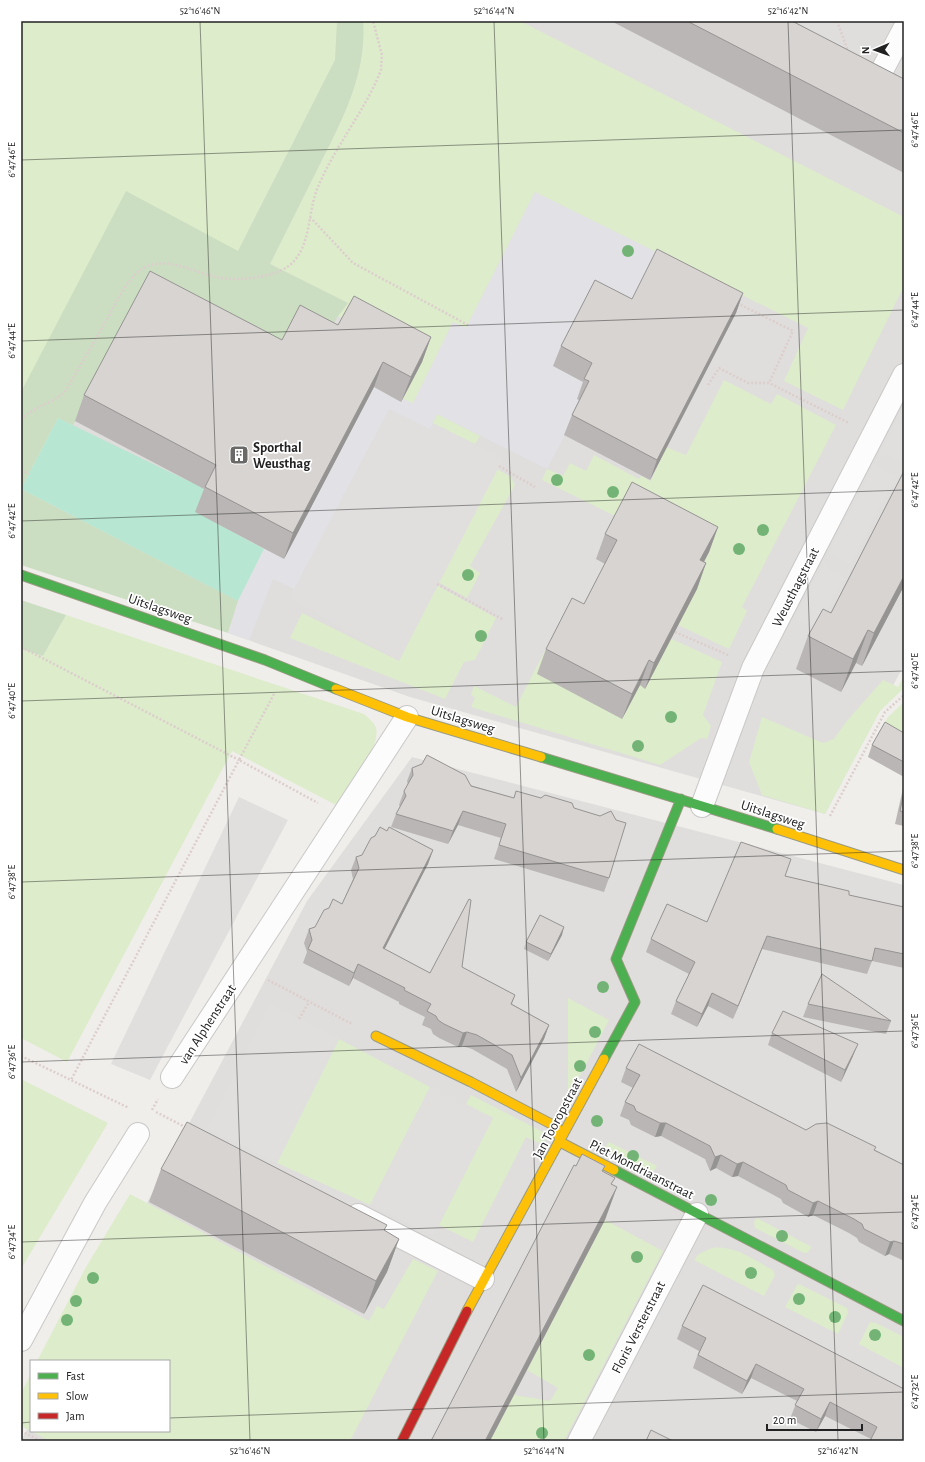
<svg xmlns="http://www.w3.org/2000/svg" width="925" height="1462" font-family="'Alegreya Sans',sans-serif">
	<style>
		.residential { fill: #dfdedc }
		.grass { fill: #ddeccb }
		.forest { fill: #cbdec1 }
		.pitch { fill: #b7e6d2 }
		.parking { fill: #e0dfde }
		.plaza { fill: #e2e1e5 }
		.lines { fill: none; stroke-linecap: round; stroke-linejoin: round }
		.street-casing { stroke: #c9c8c7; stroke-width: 24 }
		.fast-casing { stroke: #999a82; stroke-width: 11 }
		.slow-casing { stroke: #999a82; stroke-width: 11 }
		.jam-casing { stroke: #999a82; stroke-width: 11 }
		.path { stroke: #dccecd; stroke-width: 2.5; stroke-dasharray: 2 2; stroke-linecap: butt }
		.street { stroke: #fdfcfc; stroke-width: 22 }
		.fast { stroke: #4caf50; stroke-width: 9 }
		.slow { stroke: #ffc107; stroke-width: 9 }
		.jam { stroke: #c62828; stroke-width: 9 }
		.tree { fill: #73b476 }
		.wall { fill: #b9b6b5 }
		.shaded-wall { fill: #969493 }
		.building { fill: #d7d4d2; stroke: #969493 }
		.ticks { fill: none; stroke: #222; stroke-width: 1; stroke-opacity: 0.45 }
		.labels { text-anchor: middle; stroke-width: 3.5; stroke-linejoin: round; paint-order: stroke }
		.poi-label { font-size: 14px; font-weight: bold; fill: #222; stroke: #fff; text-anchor: start }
		.street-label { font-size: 14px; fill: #222; stroke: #fff }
		.neatline { fill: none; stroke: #222; stroke-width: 1.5 }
		.ticks-label { font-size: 10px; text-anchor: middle; fill: #222 }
	</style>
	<rect width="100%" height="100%" fill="#f0eeeb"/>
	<!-- residential -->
	<path class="residential" d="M243,21H904V665L825,814L410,697L228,633L237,601L21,489L58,418L137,255Z
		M412,757L904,885V1441H21L31,1422V1431H169V1361H63L307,901Z"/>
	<!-- grass -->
	<path class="grass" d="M21,21H337L338,26L335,60L238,251L21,392Z
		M363,21H520L904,217V286L843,410L784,381L808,328L535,192L466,328L453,322L413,404L403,399L422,361L338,316L348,303L270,264C286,232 302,200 318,168C341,122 367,75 363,21Z
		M724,380L771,404L777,394L836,425L742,607L747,611L729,649L678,625L693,585L709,552L623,508L615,516L542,480L547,469L563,476L570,463L586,471L594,455L639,479L641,476L651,481L666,447L686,455Z
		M437,414L480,436L475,444L433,423Z
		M497,469L511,477L515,485L470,566L480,573L467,598L438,582Z
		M437,585L496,618L475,660L464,662L445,699L290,638L302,613L399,661Z
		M66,615L364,714C368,718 375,723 376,728C381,750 348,788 336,805L232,751L67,1062L21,1038V649L43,656Z
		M665,636L722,662L703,715L711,726L707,739L701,738L660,765L471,707L475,698L471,695L474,686L516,707L551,639Z
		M904,676V688L880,711L825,814L762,795L749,762L762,717L823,743L834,739L846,722L883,680L898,687Z
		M904,702V740L882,728L888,717Z
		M568,998L609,1020L569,1097L568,1095Z
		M339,1039L430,1087L370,1205L277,1163Z
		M21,1079L108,1123L21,1269Z
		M471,1095L547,1134L548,1137L541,1144L526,1137L473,1242L439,1225L493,1118L466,1104Z
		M609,1142L657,1166L653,1172L650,1173L608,1152L606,1146Z
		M130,1194L369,1321L377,1306L384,1309L413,1259L438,1271L350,1441H50L21,1426V1393L31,1374V1431H169V1361H37L86,1267Z
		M757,1218L812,1247L807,1253H804L755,1228L754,1222Z
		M605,1220L663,1251L564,1441H490L514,1395L550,1401L558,1388L527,1370Z
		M712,1248C734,1245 754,1260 773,1270L775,1275L764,1296L694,1260L699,1254Z
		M799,1284L847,1308L848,1313L838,1334L785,1307L797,1285Z
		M870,1322L876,1323L904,1337V1368L859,1344Z"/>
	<!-- forest -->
	<path class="forest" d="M337,21H363C367,75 341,122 318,168C302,200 286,232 270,264L348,303L338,316L321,346L273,365L141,297L73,425L58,418L21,489L238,601L228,633L21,565V392L126,191L238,251L335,60Z
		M21,600L66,615L43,656L21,649Z"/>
	<!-- pitch -->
	<path class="pitch" d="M58,418L207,490L196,512L264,549L238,601L21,489Z"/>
	<!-- parking -->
	<path class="parking" d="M904,407V461L903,463L885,454L879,456Z
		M389,409L429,428L433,423L503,459L399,661L289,598Z
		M876,461L878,467L896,476L851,564L833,555L827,557Z
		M824,562L826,568L844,577L817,630L798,621L793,623Z
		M239,797L288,820L150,1080L111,1064Z
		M270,1004L339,1039L277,1163L208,1128Z
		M430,1087L493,1118L433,1235L370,1205Z"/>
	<!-- plaza -->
	<path class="plaza" d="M535,192L660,254L585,383L577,399L582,402L547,469L437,414L430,429L389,409L294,589L273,579L249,640L228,633L238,601L264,549L284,558L374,387L401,402L403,399L413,403L453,322L466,328Z"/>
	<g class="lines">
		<!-- street casing -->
		<g class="street-casing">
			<path id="street" d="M878,78L904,29
				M702,806L753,668L904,375
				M172,1077L407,717
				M358,1215L483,1279
				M21,1340L95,1203L138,1134
				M579,1441L697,1214"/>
		</g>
		<!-- fast casing -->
		<g class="fast-casing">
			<path id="fast" d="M21,575L265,660L336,689
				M541,757L777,829
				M604,1059L635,1002L616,959L681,799
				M614,1170L904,1321"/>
		</g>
		<!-- slow casing -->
		<g class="slow-casing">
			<path id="slow" d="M336,689L407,717L541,757
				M777,829L904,870
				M376,1036L471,1082L557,1127L560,1142L614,1170
				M467,1311L604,1059"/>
		</g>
		<!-- jam casing -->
		<g class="jam-casing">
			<path id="jam" d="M402,1441L467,1311"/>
		</g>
		<!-- path -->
		<path class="path" d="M837,21L848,51
			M310,217L353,263L468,325
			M737,303L793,331L769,383
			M708,385L719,368L748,383H769L849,423
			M21,420C33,406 54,404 66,390C81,365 95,340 110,314C118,300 126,282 138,272C164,251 196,275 222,278C240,281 273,277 287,267C312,251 307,211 318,187C335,146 365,111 381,70L382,55L373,21
			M499,466L535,487
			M21,470L29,474
			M437,584L504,620
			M675,632L728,655
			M21,647L239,760L71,1080
			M274,694L239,760L318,803
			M830,816L885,712L904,695
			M268,980L352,1024
			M299,1019L309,1002
			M21,1056L129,1108
			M152,1110L158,1099
			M156,1112L187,1128
			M21,1431L41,1441"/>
		<!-- street -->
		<use href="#street" class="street"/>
		<!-- fast -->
		<use href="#fast" class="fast"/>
		<!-- slow -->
		<use href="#slow" class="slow"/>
		<!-- jam -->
		<use href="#jam" class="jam"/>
	</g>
	<!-- trees -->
	<g class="tree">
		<circle cx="628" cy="251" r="6"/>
		<circle cx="557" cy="480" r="6"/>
		<circle cx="613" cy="492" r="6"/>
		<circle cx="763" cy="530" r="6"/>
		<circle cx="739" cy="549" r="6"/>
		<circle cx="468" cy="575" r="6"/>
		<circle cx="481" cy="636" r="6"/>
		<circle cx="671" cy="717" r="6"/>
		<circle cx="638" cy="746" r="6"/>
		<circle cx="603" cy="987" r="6"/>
		<circle cx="595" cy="1032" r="6"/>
		<circle cx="580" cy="1066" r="6"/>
		<circle cx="597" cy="1121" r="6"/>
		<circle cx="633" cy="1156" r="6"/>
		<circle cx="711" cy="1200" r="6"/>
		<circle cx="782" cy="1236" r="6"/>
		<circle cx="637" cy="1257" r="6"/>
		<circle cx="751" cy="1273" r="6"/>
		<circle cx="93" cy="1278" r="6"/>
		<circle cx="799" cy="1299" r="6"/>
		<circle cx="76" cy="1301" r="6"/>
		<circle cx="835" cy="1317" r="6"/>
		<circle cx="67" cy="1320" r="6"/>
		<circle cx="875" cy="1335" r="6"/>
		<circle cx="589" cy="1355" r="6"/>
		<circle cx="542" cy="1433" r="6"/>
	</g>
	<!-- wall -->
	<path class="wall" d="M611,21H792L904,79V173Z
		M743,293L736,313L650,480L564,435L572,415L579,400L577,399L583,382L553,366L561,346L632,299Z
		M338,325L431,337L422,362L401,402L374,387L284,559L195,512L204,489L75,421L84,395L282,340Z
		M904,471V586L862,666L856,663L841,692L796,669L808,636L831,613Z
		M718,527L709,552L704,562L706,563L697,589L645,689L640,685L622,719L537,674L546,649L584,604L605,564L596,559L605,534Z
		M904,733V777L868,757L872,745Z
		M412,768L514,798L516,791L609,878L604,892L494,859L501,838L458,825L448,844L391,827L396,814L400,807L399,805L404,791L408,785L407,781Z
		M904,784V826L895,824Z
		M387,831L433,850L428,864L384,949L430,973L462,967L515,995L512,1004L549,1025L544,1039L516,1092L507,1069L472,1049L462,1046L458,1047L439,1038L433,1034L431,1029L422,1025L425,1017L399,1004V1002L353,978L349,986L303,963L307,952L304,943L309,929L315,927L329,908L342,904L353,879L351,870L356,857L362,855L375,836Z
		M785,876L849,895L904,907V968L872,961L867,974L762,949L733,1019L708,1006L697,1027L671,1014L676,1001L689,974L646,952L651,939L707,922Z
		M562,935L548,961L524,949L526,942Z
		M808,1004L891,1021L886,1034L803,1017Z
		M772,1033L853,1056L841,1082L768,1045Z
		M626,1068L806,1130L875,1150L904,1165V1261L898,1258L889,1254L885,1256L859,1242L857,1238L849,1233L813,1215L808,1217L783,1203L781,1199L738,1176L732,1177L716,1168L710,1171L705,1159L661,1136L655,1137L631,1125L629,1120L620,1116L625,1102L633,1088L621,1082Z
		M161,1169L384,1231L399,1239L387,1272L364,1314L149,1202Z
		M682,1326L904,1389V1441H870L871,1439L825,1416L816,1432L790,1419L797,1401L751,1378L742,1394L693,1368L699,1351L677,1339Z"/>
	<!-- shaded-wall -->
	<path class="shaded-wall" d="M743,293L736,313L650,480L657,460Z
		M431,337L422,362L401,402L411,377Z
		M383,362L374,387L284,559L293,533Z
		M718,527L709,552L691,586L700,560Z
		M706,563L697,589L645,689L654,663Z
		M904,576V586L862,666L874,633Z
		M868,630L856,663L841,692L853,659Z
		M649,660L640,685L622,719L632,694Z
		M463,811L458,825L448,844L453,831Z
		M433,850L428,864L378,962L383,948Z
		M564,927L562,935L548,961L551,954Z
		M767,936L762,949L733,1019L738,1006Z
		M358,964L353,978L349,986L354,973Z
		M712,993L708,1006L697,1027L702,1014Z
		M549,1025L544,1039L516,1092L521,1078Z
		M467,1032L462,1046L458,1047L463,1033Z
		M858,1044L853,1056L841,1082L845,1070Z
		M660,1123H666L661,1136L655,1137Z
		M721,1155L716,1168L710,1171L715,1157Z
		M743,1162L738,1176L732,1177L737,1164Z
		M617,1187L605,1220L490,1441H485Z
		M818,1201L813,1215L808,1217L813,1203Z
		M399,1239L387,1272L364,1314L376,1281Z
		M894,1241L889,1254L885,1256L890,1242Z
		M756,1364L751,1378L742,1394L747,1381Z
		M830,1402L825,1416L816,1432L821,1419Z"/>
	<!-- building -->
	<path class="building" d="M687,21H792L904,79V133Z
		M657,249L743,293L657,460L572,415L589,381L584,379L592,363L561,346L595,280L632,299Z
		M150,271L282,340L300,305L338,325L354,296L431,337L411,377L383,362L293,533L205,487L216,465L84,395Z
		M904,471V576L874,633L868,630L853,659L808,636L823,609L831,613Z
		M632,482L718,527L700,560L706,563L654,663L649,660L632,694L546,649L572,598L584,604L617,540L605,534Z
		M885,722L904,733V762L872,745Z
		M427,755L465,775L471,786L514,798L516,791L541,798L545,795L572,803L574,808L600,816L611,811L616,820L626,823L609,878L499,845L506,824L463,811L453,831L396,814L406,796L404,791L413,775L412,768L422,764Z
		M904,792V812L900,811Z
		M380,827L387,831L389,827L433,850L383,948L430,973L469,899L471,900L462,967L515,995L511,1004L549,1025L521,1078L512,1055L477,1035L467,1032L463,1033L444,1024L438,1020L436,1016L427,1011L431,1004L404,990L405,988L358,964L354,973L308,949L312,940L309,929L315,927L324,910L329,908L333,899L342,904L359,868L356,857L362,855L371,838L375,836Z
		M741,842L791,859L785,876L849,891V895L904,907V954L875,948L872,961L767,936L738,1006L712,993L702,1014L676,1001L695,962L651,939L667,904L707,922Z
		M540,915L564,927L551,954L526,942Z
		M822,974L891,1021L808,1004Z
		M783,1011L858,1044L845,1070L772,1033Z
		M639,1044L806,1130L816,1124L827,1123L876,1147L874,1150L904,1165V1244L894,1241L890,1242L864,1229L862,1224L854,1219L818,1201L813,1203L788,1190L786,1185L743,1162L737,1164L721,1155L715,1157L710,1146L666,1123H660L636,1111L634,1106L625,1102L640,1075L626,1068Z
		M187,1122L387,1225L384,1230L399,1239L376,1281L161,1169Z
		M582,1154L605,1166L602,1171L615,1178L611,1184L617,1187L485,1441H431L574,1165L576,1166Z
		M703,1285L904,1389V1440H903V1441H870L877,1427L830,1402L821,1419L795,1405L804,1389L756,1364L747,1381L698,1355L706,1338L682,1326Z
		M651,1430L673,1441H646Z"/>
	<!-- ticks -->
	<path class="ticks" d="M200,21L250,1441M494,21L544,1441M788,21L838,1441M21,160L904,130M21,341L904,310M21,521L904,490M21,701L904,671M21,882L904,851M21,1062L904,1031M21,1242L904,1212M169,1418L904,1392M21,1423L31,1422"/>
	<!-- icons -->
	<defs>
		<g id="building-square" transform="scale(1)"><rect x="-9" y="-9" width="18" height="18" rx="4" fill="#6a6968" stroke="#fff"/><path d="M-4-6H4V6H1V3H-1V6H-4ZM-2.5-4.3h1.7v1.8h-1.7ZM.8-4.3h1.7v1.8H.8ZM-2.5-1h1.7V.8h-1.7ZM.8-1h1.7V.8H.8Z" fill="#fff"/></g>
	</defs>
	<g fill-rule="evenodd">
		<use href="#building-square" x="239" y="455"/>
	</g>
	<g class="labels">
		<!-- poi labels -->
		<g class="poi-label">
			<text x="253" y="452">Sporthal<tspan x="253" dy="16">Weusthag</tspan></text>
		</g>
		<!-- street labels -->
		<g class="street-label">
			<text transform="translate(795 587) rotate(-63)" y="5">Weusthagstraat</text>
			<text transform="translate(160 608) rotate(19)" y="5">Uitslagsweg</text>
			<text transform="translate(463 719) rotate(17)" y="5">Uitslagsweg</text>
			<text transform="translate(773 814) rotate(18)" y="5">Uitslagsweg</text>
			<text transform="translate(207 1024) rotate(-57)" y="5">van Alphenstraat</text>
			<text transform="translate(557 1118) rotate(-62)" y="5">Jan Tooropstraat</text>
			<text transform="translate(642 1169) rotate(27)" y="5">Piet Mondriaanstraat</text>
			<text transform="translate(638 1327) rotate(-63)" y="5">Floris Versterstraat</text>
		</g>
	</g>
	<!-- border -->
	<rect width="925" height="1462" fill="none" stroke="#ffffff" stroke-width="44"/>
	<!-- legend -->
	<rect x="30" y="1360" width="140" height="72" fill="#ffffff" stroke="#a7a7a7"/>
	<rect x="38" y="1373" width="20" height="6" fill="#4caf50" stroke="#a7a7a7"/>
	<text x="66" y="1380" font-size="12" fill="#222222">Fast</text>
	<rect x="38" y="1393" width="20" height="6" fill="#ffc107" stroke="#a7a7a7"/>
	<text x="66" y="1400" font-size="12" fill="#222222">Slow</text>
	<rect x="38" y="1413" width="20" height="6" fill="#c62828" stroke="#a7a7a7"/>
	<text x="66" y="1420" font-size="12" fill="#222222">Jam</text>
	<!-- north arrow -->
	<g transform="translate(875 50) rotate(268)" stroke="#ffffff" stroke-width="3" paint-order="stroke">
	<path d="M0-3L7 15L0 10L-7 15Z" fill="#222222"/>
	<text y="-6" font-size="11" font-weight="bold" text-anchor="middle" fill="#222222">N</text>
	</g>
	<!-- scale -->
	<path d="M767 1424v6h95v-6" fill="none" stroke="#222222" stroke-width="2"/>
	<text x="773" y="1424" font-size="12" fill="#222222" stroke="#ffffff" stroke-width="3" paint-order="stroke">20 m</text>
	<rect x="22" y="22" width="881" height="1418" class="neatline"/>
	<g class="ticks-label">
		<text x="200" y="14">52°16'46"N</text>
		<text x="494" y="14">52°16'44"N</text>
		<text x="788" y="14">52°16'42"N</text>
		<text transform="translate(914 130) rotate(-90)" y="4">6°47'46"E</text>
		<text transform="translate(11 160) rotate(-90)" y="4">6°47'46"E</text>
		<text transform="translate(914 310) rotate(-90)" y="4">6°47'44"E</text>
		<text transform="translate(11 341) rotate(-90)" y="4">6°47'44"E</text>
		<text transform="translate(914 490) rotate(-90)" y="4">6°47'42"E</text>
		<text transform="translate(11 521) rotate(-90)" y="4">6°47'42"E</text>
		<text transform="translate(914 671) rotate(-90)" y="4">6°47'40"E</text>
		<text transform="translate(11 701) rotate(-90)" y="4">6°47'40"E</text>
		<text transform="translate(914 851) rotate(-90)" y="4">6°47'38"E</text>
		<text transform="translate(11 882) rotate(-90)" y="4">6°47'38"E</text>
		<text transform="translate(914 1031) rotate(-90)" y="4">6°47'36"E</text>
		<text transform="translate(11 1062) rotate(-90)" y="4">6°47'36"E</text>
		<text transform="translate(914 1212) rotate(-90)" y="4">6°47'34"E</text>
		<text transform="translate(11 1242) rotate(-90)" y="4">6°47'34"E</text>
		<text transform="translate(914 1392) rotate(-90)" y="4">6°47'32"E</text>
		<text x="250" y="1454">52°16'46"N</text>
		<text x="544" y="1454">52°16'44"N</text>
		<text x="838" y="1454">52°16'42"N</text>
	</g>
</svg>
